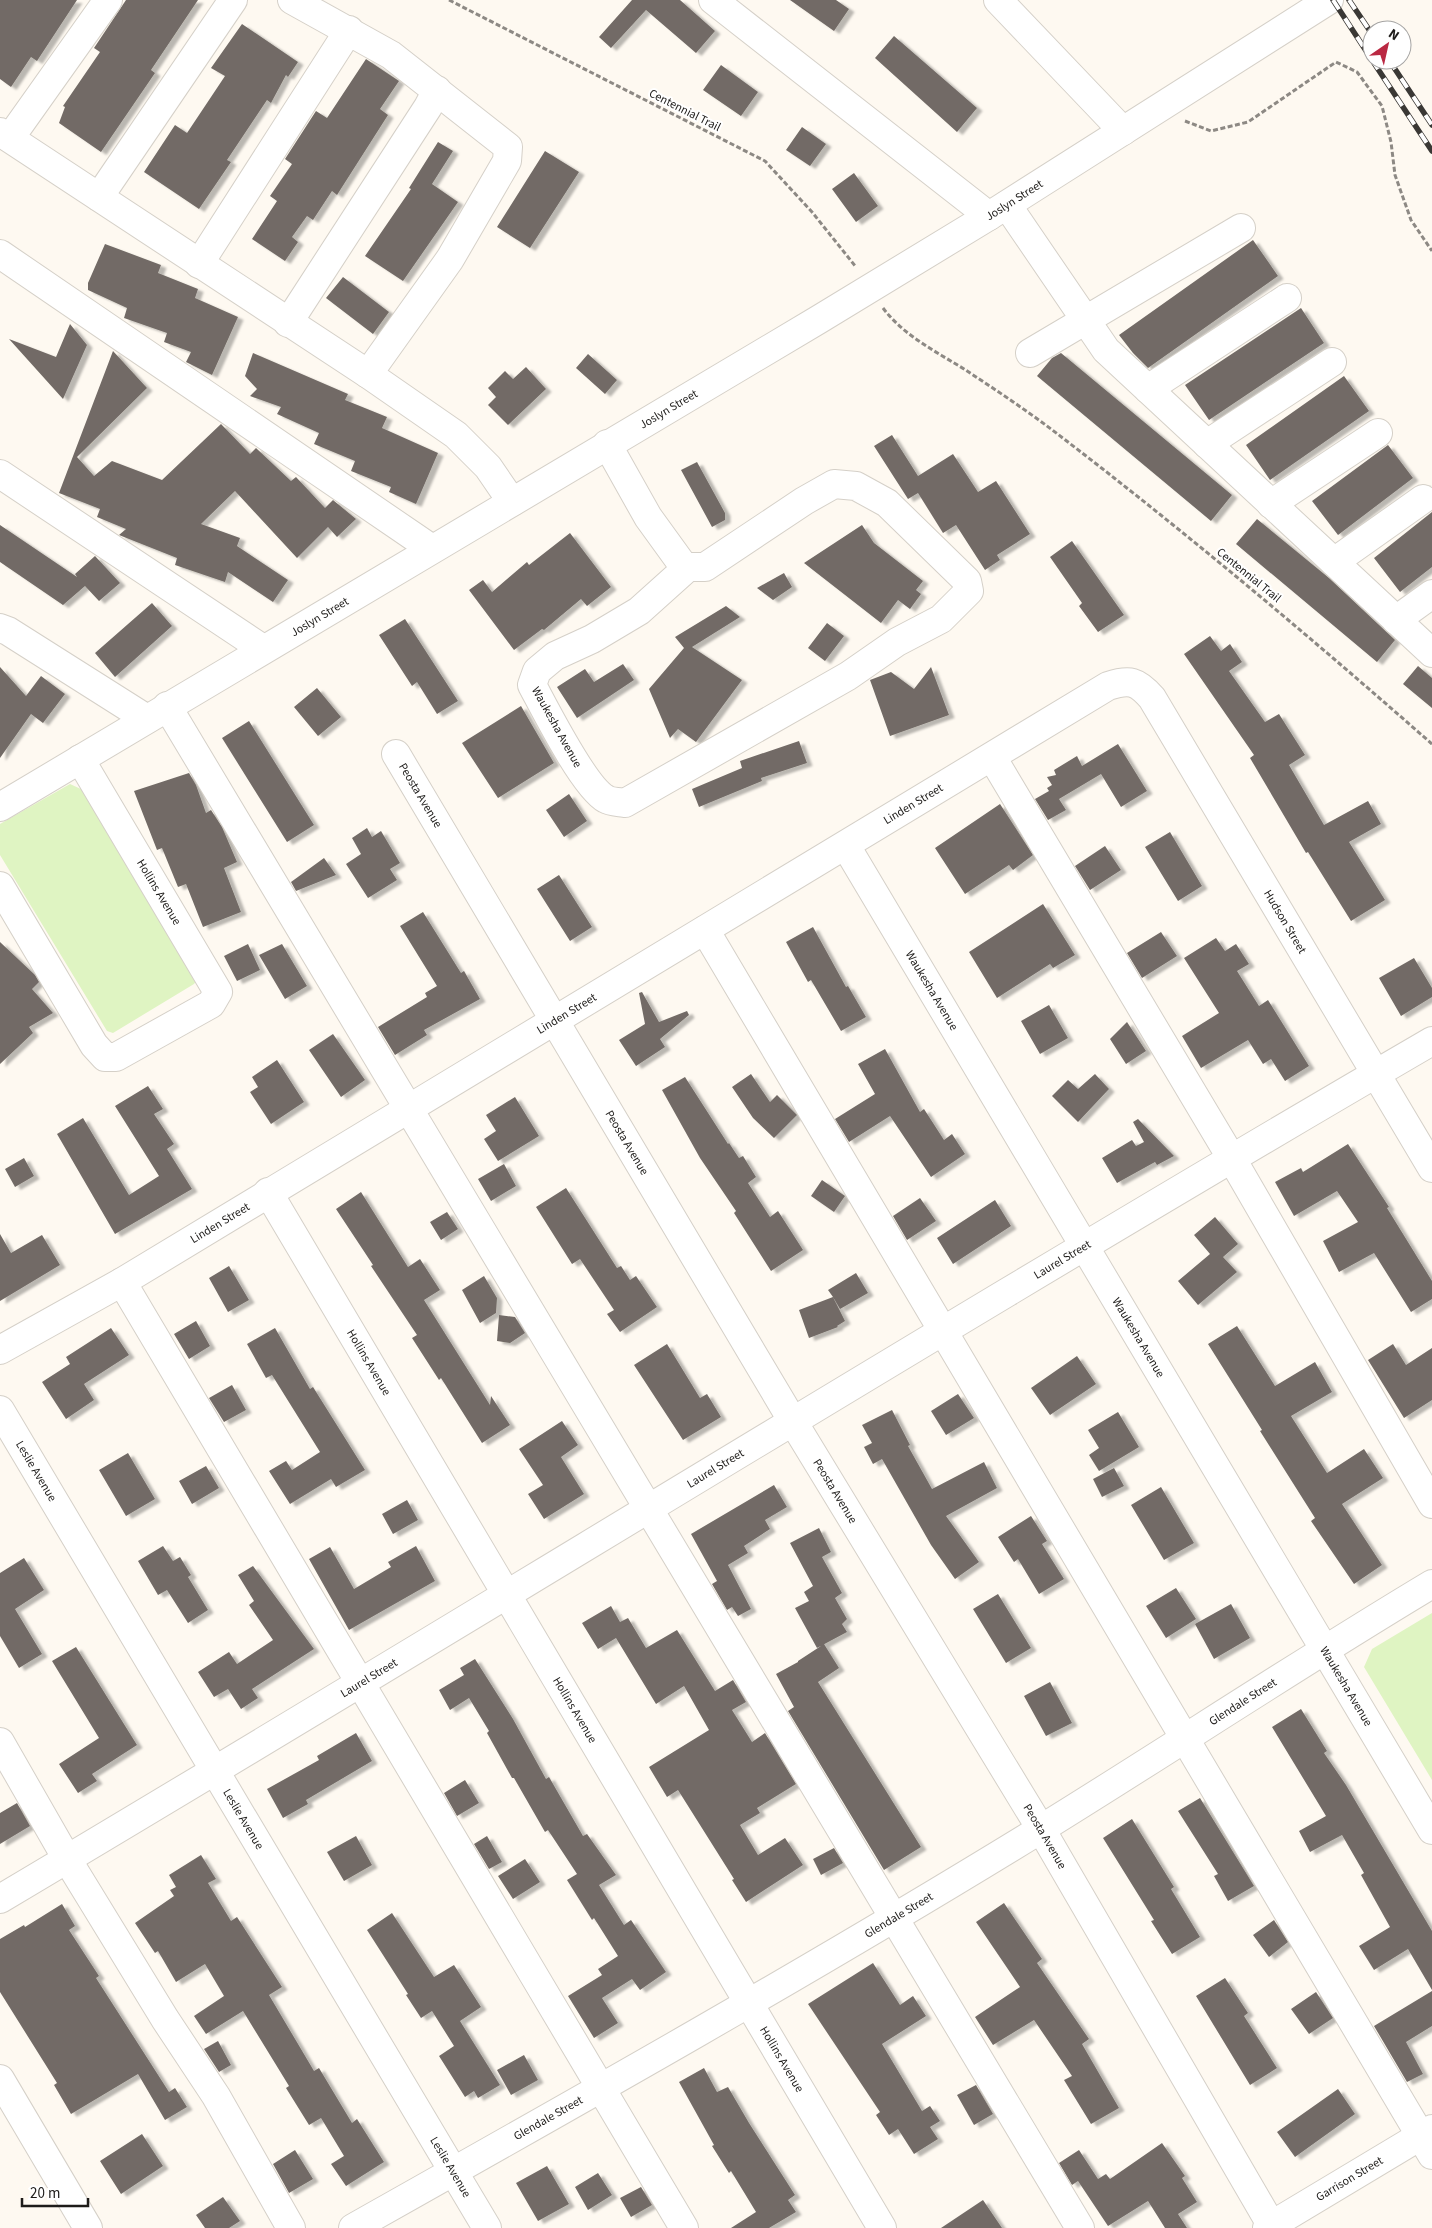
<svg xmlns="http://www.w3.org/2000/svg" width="1432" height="2228" font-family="'Source Sans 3',sans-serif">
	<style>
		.green { fill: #dff4c2 }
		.building { fill: #726b66; filter: url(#shadow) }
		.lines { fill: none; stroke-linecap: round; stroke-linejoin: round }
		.minor-casing { stroke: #d5d0c8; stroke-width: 30 }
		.path { stroke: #8d8984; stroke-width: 3; stroke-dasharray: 5 2.5; stroke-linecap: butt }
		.minor { stroke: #fff; stroke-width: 28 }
		.rail-casing { stroke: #3a3835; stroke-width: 5.5 }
		.rail { stroke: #fff; stroke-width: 4; stroke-dasharray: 11; stroke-linecap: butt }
		.labels { text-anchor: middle; stroke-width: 4; stroke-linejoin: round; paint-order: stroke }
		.street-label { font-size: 12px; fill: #1d1b19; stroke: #fff }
	</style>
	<defs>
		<filter id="shadow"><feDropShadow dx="5.5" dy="3" stdDeviation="1" flood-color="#0004"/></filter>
	</defs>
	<rect width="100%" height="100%" fill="#fef9f1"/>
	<!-- green -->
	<path class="green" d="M70,784L83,790L197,980L194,984L113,1033L107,1031L0,855V824Z
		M1432,1613V1780L1364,1667L1372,1649Z"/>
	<!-- building -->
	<path class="building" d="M0,0H77L37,61L31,57L11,87L0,79Z
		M126,0H198L151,70L155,73L101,152L59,123L65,107L63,106L100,52L94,48Z
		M632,0H680L715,31L696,53L646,10L611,48L599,37Z
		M790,0H836L849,9L834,31Z
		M242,24L298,62L288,77L286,75L271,103L267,100L227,160L231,162L199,209L144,172L175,125L187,133L225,76L211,68Z
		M894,36L977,108L957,132L875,58Z
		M366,59L399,81L380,109L388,115L337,195L332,191L313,220L307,216L292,237L298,242L285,261L252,239L277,201L270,196L292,164L285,159L316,111L327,118Z
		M721,65L758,92L741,116L703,90Z
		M802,127L826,144L810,166L786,150Z
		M438,142L453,151L432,184L458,202L403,281L365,256L411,189L409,188Z
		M545,151L579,172L530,248L497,227Z
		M854,173L878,206L856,222L832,189Z
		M1253,240L1278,276L1148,368L1133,353L1119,335Z
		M105,244L161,265L158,273L198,289L195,298L238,317L212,375L186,362L191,352L164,342L167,333L124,318L127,308L88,290V283Z
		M343,277L389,312L373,334L326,298Z
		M1301,308L1324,343L1209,420L1185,385Z
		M70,324L87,345L63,399L9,339L56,357Z
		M113,351L147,388L77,457L94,476L112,461L162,480L221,424L250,454L256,448L291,481L296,477L325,508L333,500L356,519L337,537L328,527L297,558L235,491L201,524L240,538L237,546L288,580L273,602L228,572L225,582L175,565L177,558L119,535L126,529L97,517L100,509L59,493Z
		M253,353L348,394L345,400L387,417L382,428L438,453L416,504L389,492L391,487L351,471L355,461L314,444L319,433L277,414L281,407L250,396L257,389L245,376Z
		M1061,353L1232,495L1211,521L1037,376L1052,358Z
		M588,354L617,380L605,394L576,368Z
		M526,367L546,389L508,425L488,405L496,397L488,388L505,371L513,379Z
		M1344,376L1369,411L1270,480L1246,445Z
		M892,435L918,476L953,454L978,492L996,481L1030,534L997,555L1000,560L985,570L956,525L943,533L918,493L908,499L874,446Z
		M1388,445L1413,478L1338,535L1312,501Z
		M697,462L725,513V520L712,527L681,470Z
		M1432,512V567L1400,592L1374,558Z
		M1257,519L1329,578L1395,640L1377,662L1236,544Z
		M0,525L77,577L75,574L95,556L120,583L99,601L85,586L63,605L0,562Z
		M862,525L874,543L923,581L916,590L921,594L910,609L898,600L881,623L804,563Z
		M570,533L611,587L587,606L581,599L544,630L542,629L514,650L469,590L483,580L492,592L527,562L529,565Z
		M1072,541L1124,615L1098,632L1079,606L1082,603L1050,557Z
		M784,573L792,587L773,600L757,588Z
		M152,603L172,626L115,677L95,653Z
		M726,606L740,617L692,647L742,680L696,742L678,729L670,738L649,689L684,648L675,637Z
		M405,619L458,701L437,714L417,682L412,686L379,635Z
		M827,623L844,636L825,661L808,648Z
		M1210,636L1221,651L1230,644L1242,662L1229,671L1265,722L1279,714L1305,755L1289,765L1324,825L1368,801L1381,824L1349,842L1385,900L1351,921L1308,852L1306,853L1250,758L1254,755L1184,654Z
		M623,664L634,680L577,718L557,687L585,669L594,682Z
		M1418,666L1432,678V708L1403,684Z
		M0,667L26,696L41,676L65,694L43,723L31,714L0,758Z
		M931,667L949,715L890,736L870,680L891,672L914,689Z
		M317,688L341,717L318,736L294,707Z
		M521,706L554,763L498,798L462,743Z
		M249,721L314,825L287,842L222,738Z
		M799,741L807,763L761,778L762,781L699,807L692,789L742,768L740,761Z
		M1118,744L1147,791L1121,807L1101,774L1059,799L1066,810L1048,820L1035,799L1049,791L1047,788L1052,785L1047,777L1056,775L1054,770L1077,756L1082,766Z
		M189,773L196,785L206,813L211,810L222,827L237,862L224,868L241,912L203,927L186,884L178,887L162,848L157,850L134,791Z
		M569,794L587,821L564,837L546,810Z
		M1000,804L1033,855L1013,870L1009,865L965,894L935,848Z
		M367,828L372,837L381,831L400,863L390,869L397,880L368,898L346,864L361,854L352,838Z
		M1170,832L1202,886L1178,901L1145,847Z
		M1105,846L1121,870L1090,890L1075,866Z
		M324,858L336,875L296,891L291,882Z
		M559,875L592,927L570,941L537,889Z
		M1043,904L1075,955L1053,968L1050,964L997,998L969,952Z
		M423,912L461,973L464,971L480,999L424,1030L427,1035L395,1055L378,1027L427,997L425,993L437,986L400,926Z
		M813,927L846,987L848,986L866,1017L841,1031L811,980L808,982L786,942Z
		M1161,932L1177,956L1142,978L1127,953Z
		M1216,938L1225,951L1236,944L1249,964L1237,971L1259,1006L1268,1000L1309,1066L1285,1081L1271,1059L1263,1064L1248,1040L1201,1068L1182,1036L1219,1013L1184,958Z
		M0,942L35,975L39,982L32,989L53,1013L29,1027L33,1033L0,1064Z
		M248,944L260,970L237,981L224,956Z
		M282,944L307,986L285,999L259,955Z
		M1414,958L1432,988V997L1401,1016L1379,978Z
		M642,992L659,1022L687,1011L689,1015L660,1039L665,1047L636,1066L619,1040L645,1024L639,993Z
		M1049,1005L1068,1038L1040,1054L1021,1021Z
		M1127,1022L1146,1051L1126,1064L1110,1039Z
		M333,1034L365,1080L341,1097L309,1050Z
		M885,1049L920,1112L924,1109L944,1140L952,1134L965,1154L931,1177L890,1116L849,1142L835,1119L875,1094L858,1064Z
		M277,1060L304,1102L271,1124L250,1092L258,1087L252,1077Z
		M751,1074L770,1102L777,1095L797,1115L774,1138L753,1118L732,1087Z
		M1095,1074L1109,1089L1078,1122L1052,1096L1068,1080L1078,1089Z
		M685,1077L728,1144L729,1143L739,1158L743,1156L756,1177L748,1183L770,1217L778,1211L803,1250L771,1271L734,1213L736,1211L700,1158L662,1090Z
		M148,1086L163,1109L154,1114L174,1144L167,1149L192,1189L115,1234L57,1134L83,1118L129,1195L159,1176L115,1106Z
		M515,1097L539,1136L498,1161L484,1139L496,1131L486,1115Z
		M1138,1119L1174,1156L1157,1165L1155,1162L1117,1183L1102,1158L1132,1140L1136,1146L1144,1142L1133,1122Z
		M1348,1144L1389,1207L1387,1208L1432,1281V1299L1411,1312L1374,1253L1339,1272L1323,1241L1358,1222L1337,1191L1294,1216L1275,1182L1301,1168L1303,1172Z
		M24,1158L34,1176L15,1187L5,1169Z
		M504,1164L516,1186L491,1201L478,1179Z
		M822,1180L845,1196L834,1212L811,1196Z
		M566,1188L617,1268L621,1266L630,1280L636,1276L657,1307L620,1332L607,1314L614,1310L580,1259L572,1264L536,1207Z
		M361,1192L408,1267L420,1259L440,1290L424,1300L490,1405L491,1396L510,1425L482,1443L441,1378L439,1380L412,1338L417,1335L371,1266L373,1265L336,1209Z
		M920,1198L936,1221L907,1240L893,1216Z
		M995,1200L1011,1226L953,1264L937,1238Z
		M447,1212L458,1229L441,1240L430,1222Z
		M1215,1217L1238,1244L1223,1257L1237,1272L1198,1305L1178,1281L1210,1254L1194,1235Z
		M0,1234L11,1253L42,1235L60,1265L0,1301Z
		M229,1266L249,1300L228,1312L209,1278Z
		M856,1273L868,1293L840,1309L833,1297L845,1321L837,1326L838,1327L809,1338L799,1310L833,1297L828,1290Z
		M484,1276L497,1298L496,1313L480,1323L462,1290Z
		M499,1315L515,1317L525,1333L510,1343L497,1341Z
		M196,1321L210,1346L189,1359L174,1334Z
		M1237,1326L1275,1386L1315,1362L1332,1392L1291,1416L1327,1473L1364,1449L1383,1478L1342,1504L1382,1565L1354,1584L1311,1521L1315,1518L1260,1431L1262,1430L1208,1344Z
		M111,1328L129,1355L84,1384L94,1400L66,1419L42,1382L70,1364L66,1357Z
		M275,1328L310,1389L313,1387L365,1470L336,1487L331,1479L290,1504L269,1471L286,1461L292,1470L320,1452L272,1375L266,1378L247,1344Z
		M667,1344L700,1398L707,1394L721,1417L683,1440L634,1365Z
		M1393,1344L1406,1365L1432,1348V1400L1404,1418L1368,1360Z
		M1077,1356L1096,1384L1050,1415L1031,1388Z
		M232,1385L246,1410L224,1422L209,1398Z
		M958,1394L974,1418L946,1435L931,1411Z
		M892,1410L910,1445L908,1446L932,1489L984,1462L997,1488L946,1516L979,1562L955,1579L931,1545L882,1459L873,1464L864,1447L872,1443L862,1425Z
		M1118,1412L1139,1447L1099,1471L1089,1455L1099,1448L1088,1430Z
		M562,1421L578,1445L561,1457L584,1494L544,1519L528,1494L543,1485L519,1449Z
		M128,1453L155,1499L126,1516L99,1470Z
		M206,1466L219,1488L192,1504L179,1481Z
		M1114,1468L1124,1486L1102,1497L1093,1479Z
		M774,1485L787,1507L765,1520L770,1529L744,1546L748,1553L728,1565L751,1609L738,1616L732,1607L727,1610L712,1584L717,1581L691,1534Z
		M1161,1487L1194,1543L1164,1560L1131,1505Z
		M407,1500L418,1520L393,1534L382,1514Z
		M1031,1516L1047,1541L1042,1544L1064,1579L1039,1594L1018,1559L1014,1562L998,1537Z
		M819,1528L831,1552L822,1557L842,1593L835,1598L847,1619L842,1624L847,1632L817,1648L795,1608L809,1601L804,1592L813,1586L790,1543Z
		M163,1546L173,1561L180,1557L191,1575L188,1577L208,1610L188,1623L167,1590L158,1595L138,1561Z
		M416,1546L435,1581L349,1630L309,1559L330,1547L354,1589L391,1567L388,1562Z
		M24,1558L44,1590L15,1609L42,1654L19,1668L0,1636V1573Z
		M253,1566L314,1649L252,1689L258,1698L241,1709L228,1689L214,1697L198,1672L229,1652L237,1664L273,1640L249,1605L254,1601L238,1575Z
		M1176,1588L1196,1619L1166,1638L1146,1606Z
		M998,1594L1031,1648L1006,1663L973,1609Z
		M1231,1604L1250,1638L1214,1659L1195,1624Z
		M611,1606L620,1622L628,1618L646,1648L677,1630L715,1691L733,1680L746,1702L732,1710L752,1742L765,1733L796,1784L757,1808L760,1813L740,1825L758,1855L785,1838L803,1865L746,1902L732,1880L734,1879L678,1790L667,1797L649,1767L709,1730L684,1686L656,1704L616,1638L598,1649L582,1623Z
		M824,1644L839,1668L818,1682L921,1847L884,1870L788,1711L794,1707L776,1674L798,1662V1661Z
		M76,1647L137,1745L92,1774L97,1781L78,1793L59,1764L99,1738L52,1661Z
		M475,1659L513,1719L546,1779L549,1777L583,1836L587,1834L616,1875L599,1885L624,1925L631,1920L666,1972L640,1990L632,1979L602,1998L618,2023L594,2038L568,1996L602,1975L598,1969L618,1956L594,1918L592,1920L567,1880L577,1874L548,1830L545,1832L514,1778H512L487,1733L489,1731L469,1698L450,1710L439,1690L464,1675L460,1668Z
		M1050,1682L1072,1723L1046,1736L1024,1696Z
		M1301,1709L1327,1751L1324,1753L1346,1785L1432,1931V1990L1408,1949L1374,1970L1359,1946L1390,1927L1361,1875L1364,1873L1342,1835L1310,1852L1299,1831L1326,1816L1272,1727Z
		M356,1733L372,1761L306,1800L308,1804L283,1818L267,1789L319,1760L317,1756Z
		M465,1780L479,1803L457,1816L444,1793Z
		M1200,1798L1254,1886L1228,1901L1214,1876L1218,1874L1178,1811Z
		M17,1803L30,1826L0,1844V1813Z
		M1132,1819L1174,1887L1171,1889L1200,1937L1172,1954L1151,1921L1154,1920L1103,1838Z
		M356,1836L372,1865L344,1881L327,1852Z
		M487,1836L502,1862L489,1869L474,1844Z
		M834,1848L843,1863L821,1875L813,1859Z
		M201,1855L216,1879L208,1883L231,1921L237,1917L282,1987L269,1995L314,2071L319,2068L352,2123L357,2119L384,2162L346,2186L331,2164L344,2156L321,2118L309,2125L286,2088L289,2086L243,2011L206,2034L194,2016L224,1996L205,1964L176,1982L158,1951L155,1953L135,1923L174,1896L170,1890L176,1887L169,1875Z
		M525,1859L540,1882L513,1899L498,1876Z
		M1004,1903L1042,1959L1037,1963L1089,2039L1082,2044L1119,2108L1091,2124L1064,2080L1072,2076L1034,2020L993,2045L975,2017L1020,1987L976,1922Z
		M62,1904L75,1926L69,1930L99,1976L96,1978L169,2092L175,2088L187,2107L165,2120L138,2074L71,2114L54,2085L57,2083L0,1992V1939L24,1925L25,1927Z
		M392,1913L434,1977L454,1965L481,2007L460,2021L500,2085L478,2098L474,2091L465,2097L439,2056L454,2046L432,2011L421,2018L406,1995L408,1994L367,1930Z
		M1274,1920L1288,1942L1269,1957L1253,1935Z
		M873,1963L900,2005L913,1996L926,2016L882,2044L922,2111L930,2106L940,2121L930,2127L938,2139L914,2154L898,2129L889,2135L876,2115L880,2112L808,2004Z
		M1225,1978L1248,2013L1244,2016L1277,2068L1250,2085L1196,1996Z
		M1432,1991V2026L1406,2042L1423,2074L1407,2082L1374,2026Z
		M1316,1992L1333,2018L1309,2034L1291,2009Z
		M218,2041L231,2065L219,2072L204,2049Z
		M524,2055L538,2080L511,2095L497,2070Z
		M704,2068L717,2092L728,2087L749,2123L795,2195L788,2200L796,2212L769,2228H731L756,2212L731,2171L729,2173L712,2146L714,2145L679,2082Z
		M976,2085L993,2114L974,2125L957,2095Z
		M1338,2089L1355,2114L1295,2157L1277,2132Z
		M142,2134L163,2166L121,2194L100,2161Z
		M1162,2143L1185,2176L1182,2178L1197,2202L1178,2214L1187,2228H1165L1148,2201L1108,2226L1078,2181L1072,2185L1059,2163L1079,2150L1098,2179L1106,2174L1110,2179Z
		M295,2150L313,2179L289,2193L273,2164Z
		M547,2166L569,2204L538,2221L516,2183Z
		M598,2173L612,2195L588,2210L575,2187Z
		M641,2187L652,2205L631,2217L620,2198Z
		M223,2197L240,2221L229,2228H205L196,2215Z
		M983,2200L1002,2228H941Z"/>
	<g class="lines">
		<!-- minor casing -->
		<g class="minor-casing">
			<g id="minor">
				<path d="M292,0L391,55L508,147L507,161L450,259L368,374"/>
				<path d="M713,0L989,216"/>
				<path d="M998,0L1123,131"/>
				<path d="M0,132L368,374L456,435L488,467L512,502"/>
				<path d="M10,138L108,0"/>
				<path d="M99,197L233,0"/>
				<path d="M1007,205L1106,350L1432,653"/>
				<path d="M0,254L432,549"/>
				<path d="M199,264L349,30"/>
				<path d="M288,323L428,107L437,90"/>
				<path d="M1030,353L1241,228"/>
				<path d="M1148,389L1287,298"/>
				<path d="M607,444L648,517L682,564L688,567H705L804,501L834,484L856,486L887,503L967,581L969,591L941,619L897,642L848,676L625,803C620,802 611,802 606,799C584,787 545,709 532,685L537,671L555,656L592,639L639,611L688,567"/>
				<path d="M1207,444L1332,362"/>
				<path d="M0,474L263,649"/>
				<path d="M1271,504L1378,433"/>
				<path d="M1334,562L1423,499"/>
				<path d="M1396,620L1432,594"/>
				<path d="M0,628L8,631L147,719"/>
				<path d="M167,706L1080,2228"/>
				<path id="s1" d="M396,754L792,1420L1041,1829L1273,2228"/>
				<path d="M992,757L1232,1159L1432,1504"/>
				<path id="s2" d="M0,807L818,320L989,216L1329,0"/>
				<path id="s3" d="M846,846L1432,1830"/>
				<path d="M0,886L94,1045L105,1057H116L211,1004L218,992L80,759"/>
				<path d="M705,930L1432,2155"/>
				<path id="s4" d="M268,1192L882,2228"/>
				<path d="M122,1282L684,2228"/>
				<path id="s5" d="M0,1350L122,1282L1108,686C1130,679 1137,681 1152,698L1432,1168"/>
				<path id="s6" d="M0,1410L487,2228"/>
				<path d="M0,1742L67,1859L165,2019L216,2096L291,2228"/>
				<path id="s7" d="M0,1899C478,1615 951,1321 1432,1041"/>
				<path d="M0,2079L88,2228"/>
				<path id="s8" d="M353,2228C584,2098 815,1968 1041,1829C1172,1748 1300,1663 1432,1584"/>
				<path id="s9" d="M1267,2228L1432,2129"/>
			</g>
		</g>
		<!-- path -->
		<path class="path" d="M449,0L765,161L812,212L856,267
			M1185,121L1211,131L1248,122L1336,62L1357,72L1382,106L1391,142L1395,175L1411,220L1432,251
			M883,308C903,335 935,351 964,369C993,388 1023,408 1051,429C1182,529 1308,635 1432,744"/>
		<!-- minor -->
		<use href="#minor" class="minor"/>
		<!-- rail casing -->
		<g class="rail-casing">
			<path id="rail" d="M1333,0L1372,60
				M1349,0L1372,34
				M1372,60L1432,151
				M1389,60L1432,125"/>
		</g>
		<!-- rail -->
		<use href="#rail" class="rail"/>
	</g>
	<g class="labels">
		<!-- street labels -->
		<g class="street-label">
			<text transform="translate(685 110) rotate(27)" y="4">Centennial Trail</text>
			<text dy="4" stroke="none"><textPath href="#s2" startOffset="1182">Joslyn Street</textPath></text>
			<text dy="4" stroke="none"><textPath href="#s2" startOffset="778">Joslyn Street</textPath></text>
			<text transform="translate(1249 575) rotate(39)" y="4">Centennial Trail</text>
			<text dy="4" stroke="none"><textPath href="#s2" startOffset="372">Joslyn Street</textPath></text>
			<text transform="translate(557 727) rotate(61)" y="4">Waukesha Avenue</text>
			<text dy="4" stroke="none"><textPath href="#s1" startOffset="48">Peosta Avenue</textPath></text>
			<text dy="4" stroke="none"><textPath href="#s5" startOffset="1064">Linden Street</textPath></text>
			<text transform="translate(159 892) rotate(59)" y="4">Hollins Avenue</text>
			<text dy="4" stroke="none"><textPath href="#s5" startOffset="1602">Hudson Street</textPath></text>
			<text dy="4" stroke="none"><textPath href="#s3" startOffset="168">Waukesha Avenue</textPath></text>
			<text dy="4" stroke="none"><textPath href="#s5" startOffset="659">Linden Street</textPath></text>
			<text dy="4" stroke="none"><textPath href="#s1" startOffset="452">Peosta Avenue</textPath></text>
			<text dy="4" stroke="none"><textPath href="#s5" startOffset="254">Linden Street</textPath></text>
			<text dy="4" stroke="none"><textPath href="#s7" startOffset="1240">Laurel Street</textPath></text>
			<text dy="4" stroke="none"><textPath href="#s3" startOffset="572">Waukesha Avenue</textPath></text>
			<text dy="4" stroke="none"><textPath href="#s4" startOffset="198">Hollins Avenue</textPath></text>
			<text dy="4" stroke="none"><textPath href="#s7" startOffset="835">Laurel Street</textPath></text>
			<text dy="4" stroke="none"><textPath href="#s6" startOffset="71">Leslie Avenue</textPath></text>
			<text dy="4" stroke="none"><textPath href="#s1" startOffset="858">Peosta Avenue</textPath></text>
			<text dy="4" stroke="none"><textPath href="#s7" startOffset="430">Laurel Street</textPath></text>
			<text dy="4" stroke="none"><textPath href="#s3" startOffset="978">Waukesha Avenue</textPath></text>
			<text dy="4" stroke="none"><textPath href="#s8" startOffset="1034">Glendale Street</textPath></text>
			<text dy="4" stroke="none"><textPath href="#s4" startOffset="602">Hollins Avenue</textPath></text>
			<text dy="4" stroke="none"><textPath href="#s6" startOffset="476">Leslie Avenue</textPath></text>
			<text dy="4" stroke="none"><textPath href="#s1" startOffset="1262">Peosta Avenue</textPath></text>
			<text dy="4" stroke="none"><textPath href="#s8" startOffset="629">Glendale Street</textPath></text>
			<text dy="4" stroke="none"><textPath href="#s4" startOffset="1008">Hollins Avenue</textPath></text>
			<text dy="4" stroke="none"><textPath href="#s8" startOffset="224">Glendale Street</textPath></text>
			<text dy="4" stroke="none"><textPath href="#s6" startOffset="881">Leslie Avenue</textPath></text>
			<text dy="4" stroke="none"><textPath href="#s9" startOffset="96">Garrison Street</textPath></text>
		</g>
	</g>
	<!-- north arrow -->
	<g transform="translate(1387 45) rotate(34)"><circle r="24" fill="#ffffff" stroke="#a5a4a3"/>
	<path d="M0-4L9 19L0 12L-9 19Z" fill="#ba2842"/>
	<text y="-8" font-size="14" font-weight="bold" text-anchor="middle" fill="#1d1b19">N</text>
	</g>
	<!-- scale -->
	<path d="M22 2198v8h66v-8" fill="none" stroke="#1d1b19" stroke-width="2.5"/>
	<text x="30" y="2198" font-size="15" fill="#1d1b19" stroke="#ffffff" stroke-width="4" paint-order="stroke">20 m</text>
</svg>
